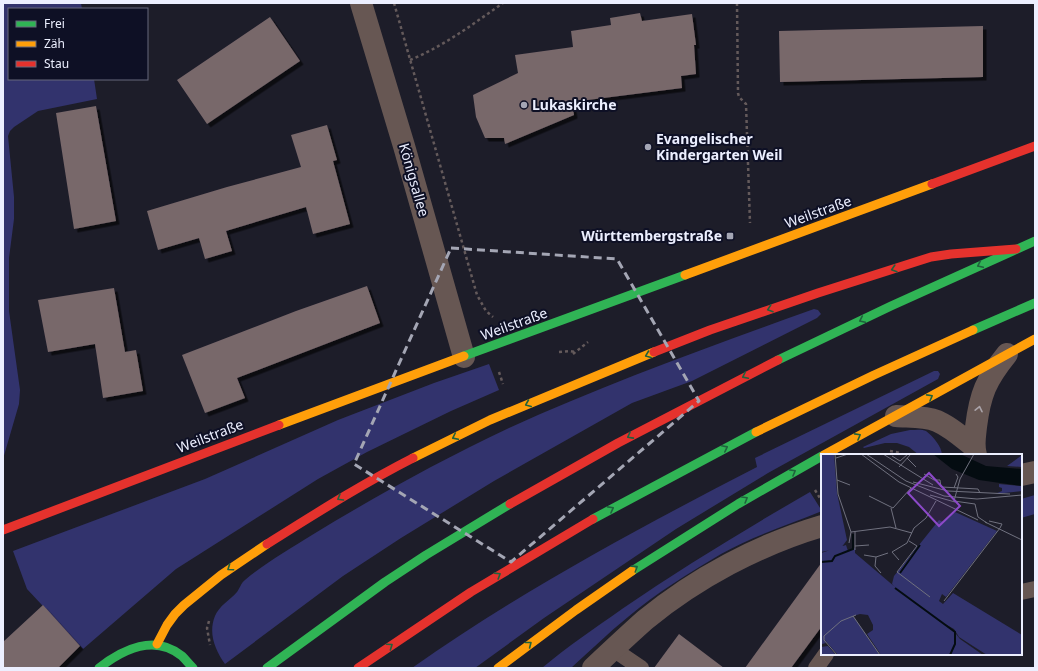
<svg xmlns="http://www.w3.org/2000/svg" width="1038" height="671" font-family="'Noto Sans',sans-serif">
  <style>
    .green { fill: #32336d }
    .building { fill: #78676b; filter: url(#shadow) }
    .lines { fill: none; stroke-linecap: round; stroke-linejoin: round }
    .path { stroke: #645a5b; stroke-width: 2.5; stroke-dasharray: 3 3; stroke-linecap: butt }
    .lane { stroke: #675753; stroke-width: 16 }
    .street { stroke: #675753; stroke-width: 22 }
    .fast { stroke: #30b455; stroke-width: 9 }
    .slow { stroke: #ff9f0a; stroke-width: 9 }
    .jam { stroke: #e5322d; stroke-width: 9 }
    .oneway { stroke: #1f623d }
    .oneway2 { stroke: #aaa3a9 }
    .marked { fill: none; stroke: #a4a6b4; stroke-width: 3; stroke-dasharray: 8 5; stroke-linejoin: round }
    .poi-dot { fill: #a4a6b4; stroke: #0e1025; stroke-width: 1.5 }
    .labels { text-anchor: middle; stroke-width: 4; stroke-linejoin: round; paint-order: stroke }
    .poi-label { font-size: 14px; font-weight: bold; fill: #ecefff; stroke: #0e1025; text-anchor: start }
    .street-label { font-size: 14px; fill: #ecefff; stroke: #0e1025 }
    .inset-river { fill: none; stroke: #040c11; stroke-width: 2 }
    .inset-road { fill: none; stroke: #70717f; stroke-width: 1 }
    .view { fill: #8c49c9; fill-opacity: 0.15; stroke: #8c49c9; stroke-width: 2 }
    .inset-edge { fill: none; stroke: #ecefff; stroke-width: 2 }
  </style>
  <defs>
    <filter id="shadow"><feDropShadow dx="3.5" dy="3.5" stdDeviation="0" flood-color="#0009"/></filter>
  </defs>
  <rect width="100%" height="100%" fill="#1d1d29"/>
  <!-- green -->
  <path class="green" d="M 3,3 L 81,3 L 82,9 L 9,9 L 9,79 L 94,79 L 97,99 L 38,111 L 14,127 L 10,131 L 8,136 L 14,197 L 14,219 L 9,258 L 9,311 L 20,390 L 19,404 L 3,459 Z
    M 814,309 L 818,310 L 821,314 L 817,318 L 692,381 L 632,403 L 494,481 L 401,538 L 343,576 L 225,664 C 215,650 208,633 215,616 C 219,606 230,600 237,592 C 240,588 241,583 245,580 C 264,564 291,548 312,535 C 376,496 441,460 509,428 C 608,383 711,346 814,309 Z
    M 489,364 L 499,390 L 451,411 L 367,452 L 318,479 L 176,569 L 83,649 L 27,589 L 13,551 L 205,479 L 338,420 L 434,383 Z
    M 934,371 L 938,371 L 940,374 L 938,379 L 768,473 L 676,529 L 544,618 L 475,668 L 412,668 C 521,591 639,528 757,467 L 755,458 Z
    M 910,430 C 915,430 922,429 926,431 C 933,436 942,447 942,455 L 919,455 L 909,447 L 897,443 L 885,443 L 864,448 L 863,447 L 891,434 Z
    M 810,492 L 822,511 C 788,525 753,536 721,554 C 689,573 656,593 628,617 C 608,633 590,651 571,668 L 542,668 C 567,647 595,628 622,609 C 683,567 746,529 810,492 Z
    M 1035,495 L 1035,514 L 1021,518 L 1021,499 Z"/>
  <!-- building -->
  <path class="building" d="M 640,13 L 642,21 L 692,14 L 696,45 L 694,45 L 696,74 L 681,76 L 682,88 L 572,102 L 574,115 L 505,144 L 504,138 L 485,138 L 476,117 L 473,95 L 518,73 L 515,55 L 573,47 L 571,31 L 611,25 L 610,18 Z
    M 270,17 L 300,61 L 207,124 L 177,80 Z
    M 983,26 L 983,77 L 780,82 L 779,31 Z
    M 96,106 L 116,221 L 74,229 L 56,113 Z
    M 327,125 L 337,160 L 333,161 L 350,224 L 313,234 L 306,207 L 226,231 L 232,251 L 205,259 L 199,238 L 158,250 L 147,211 L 227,187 L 301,167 L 291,135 Z
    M 367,286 L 380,323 L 237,378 L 245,398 L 205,413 L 182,355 L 296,311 Z
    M 114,288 L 125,352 L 136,350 L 143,391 L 103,398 L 95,344 L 48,352 L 38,300 Z
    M 822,562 L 822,626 L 791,668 L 745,668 Z
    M 43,605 L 80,646 L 58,668 L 3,668 L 3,642 Z
    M 679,634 L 724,668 L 654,668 Z"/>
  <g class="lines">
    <!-- path -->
    <path class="path" d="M 394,3 L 477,295 L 486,311 L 493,317
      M 737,3 L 738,93 L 739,97 L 746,104 L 750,223
      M 410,60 C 444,46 473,24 503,3
      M 559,352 L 570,351 L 575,352
      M 573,354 L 588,342
      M 499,372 L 503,384
      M 890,451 L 901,453 L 903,455
      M 815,490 L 821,500
      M 209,621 L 207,628 L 210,645"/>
    <!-- lane -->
    <path class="lane" d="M 1021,592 L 1035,589
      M 613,649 L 641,668
      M 816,668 L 826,654"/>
    <!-- street -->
    <path class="street" d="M 361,3 L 404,146 L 464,357
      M 896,416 C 909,417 925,416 937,421 C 951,427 963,438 974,447
      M 976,455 C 973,445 975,437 976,427 C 980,394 986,380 1007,354
      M 1021,475 L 1035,472
      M 593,668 C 610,652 627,636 645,620 C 696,578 758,545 822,526"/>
    <!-- fast -->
    <path class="fast" d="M 973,330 L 1035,303
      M 464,356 L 685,275
      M 778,360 L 891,306 L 1035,241
      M 593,519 L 756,432
      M 632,571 L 738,504 L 822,456
      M 99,668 C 123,649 155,634 182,656 C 186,660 189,664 193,668
      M 267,668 L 385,582 L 426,555 L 510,504"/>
    <!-- slow -->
    <path class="slow" d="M 685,275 L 932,184
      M 279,425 L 464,356
      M 756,432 L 874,375 L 973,330
      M 824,455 L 1035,339
      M 413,458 L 490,420 L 654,352
      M 157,644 L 167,625 L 175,614 L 184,605 L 221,575 L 267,544
      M 498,668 L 576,610 L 632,571"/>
    <!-- jam -->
    <path class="jam" d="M 932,184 L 1035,146
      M 654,352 L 710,330 L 818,293 L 931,257 L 951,254 L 1016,249
      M 510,504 L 618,443 L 778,360
      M 3,530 L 279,425
      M 267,544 C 315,514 362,484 413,458
      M 358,668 L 471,592 L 593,519"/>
  </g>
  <!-- one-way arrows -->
  <defs><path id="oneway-chevron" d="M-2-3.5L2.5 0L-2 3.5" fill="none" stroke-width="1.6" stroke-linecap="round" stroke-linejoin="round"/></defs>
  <g class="oneway">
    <use href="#oneway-chevron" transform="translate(980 265) rotate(155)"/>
    <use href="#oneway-chevron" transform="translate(894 269) rotate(163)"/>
    <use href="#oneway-chevron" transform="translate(770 309) rotate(161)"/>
    <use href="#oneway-chevron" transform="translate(862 320) rotate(155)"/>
    <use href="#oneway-chevron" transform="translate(648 355) rotate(159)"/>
    <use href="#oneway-chevron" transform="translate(745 376) rotate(154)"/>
    <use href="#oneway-chevron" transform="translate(930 397) rotate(-29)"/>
    <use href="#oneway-chevron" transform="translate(528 404) rotate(157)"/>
    <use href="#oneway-chevron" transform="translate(630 436) rotate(152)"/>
    <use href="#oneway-chevron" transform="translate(858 436) rotate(-29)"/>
    <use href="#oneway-chevron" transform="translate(455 437) rotate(154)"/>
    <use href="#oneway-chevron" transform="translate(725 448) rotate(-27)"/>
    <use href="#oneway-chevron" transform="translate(793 472) rotate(-29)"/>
    <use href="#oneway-chevron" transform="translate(340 498) rotate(150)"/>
    <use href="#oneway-chevron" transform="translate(745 499) rotate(-31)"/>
    <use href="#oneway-chevron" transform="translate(611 509) rotate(-28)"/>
    <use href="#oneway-chevron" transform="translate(230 568) rotate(145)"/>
    <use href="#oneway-chevron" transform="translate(635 568) rotate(-33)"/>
    <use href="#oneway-chevron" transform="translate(498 575) rotate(-32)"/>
    <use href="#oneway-chevron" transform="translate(529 644) rotate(-38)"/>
    <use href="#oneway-chevron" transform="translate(390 646) rotate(-35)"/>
  </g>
  <use class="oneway2" href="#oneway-chevron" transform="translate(979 409) rotate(-78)"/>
  <!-- marked area -->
  <path class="marked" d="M 451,248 L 617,259 L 699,401 L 511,562 L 354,464 Z"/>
  <!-- markers -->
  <g class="poi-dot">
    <circle cx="524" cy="105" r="4"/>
    <circle cx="648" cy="147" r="4"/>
    <rect x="726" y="232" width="8" height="8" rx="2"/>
  </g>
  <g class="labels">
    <!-- poi labels -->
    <g class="poi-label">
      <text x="532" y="110">Lukaskirche</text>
      <text x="656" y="144">Evangelischer<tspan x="656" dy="16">Kindergarten Weil</tspan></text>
      <text x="722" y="241" text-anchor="end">Württembergstraße</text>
    </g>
    <!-- street labels -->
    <g class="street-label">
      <text transform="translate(414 180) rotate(74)" y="5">Königsallee</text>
      <text transform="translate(818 212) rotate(-20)" y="5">Weilstraße</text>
      <text transform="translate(514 324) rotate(-20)" y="5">Weilstraße</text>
      <text transform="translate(210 436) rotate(-21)" y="5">Weilstraße</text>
    </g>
  </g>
  <!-- overview -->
  <g transform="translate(821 454)">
    <rect width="201" height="201" fill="#1d1d29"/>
    <path d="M 0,0 L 13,0 L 16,39 L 26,86 L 20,94 L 0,98 ZM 201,1 L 201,13 L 186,12 L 193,7 ZM 178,30 L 201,32 L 201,37 L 174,40 L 181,37 L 181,34 L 178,33 ZM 134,58 L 176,77 L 125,143 L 121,140 L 118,147 L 122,150 L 132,139 L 201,181 L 201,201 L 166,201 L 138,183 L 133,175 L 115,165 L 131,175 L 139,185 L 162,201 L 60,201 L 46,180 L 52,176 L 52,171 L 47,161 L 39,160 L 32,162 L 59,201 L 17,201 L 2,184 L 5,189 L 1,190 L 0,193 L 7,192 L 15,201 L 0,201 L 0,99 L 25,91 L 27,97 L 34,94 L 34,99 L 74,133 L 71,130 L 73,122 L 98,91 L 118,66 L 122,68 Z" fill="#32336d"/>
    <path d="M 112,0 L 139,0 L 165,12 L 201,15 L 201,32 L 158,26 L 131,15 Z" fill="#040c11"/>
    <path class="inset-river" d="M 0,108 L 11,107 L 14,102 L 32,95 L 32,80M 79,119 L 99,91M 74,134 L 134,178 L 134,190 L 129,201"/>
    <path class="inset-road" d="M 14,0 L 17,40 L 30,78 L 28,89M 40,0 L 78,28 L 157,66M 45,0 L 85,27 L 123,42 L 156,45 L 201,41M 62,0 L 112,31M 153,0 L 139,25 L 133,47 L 154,50 L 157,63 L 166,69M 71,2 L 79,7 L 87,0M 15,4 L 27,0M 86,4 L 95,13M 78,13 L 90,0M 103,20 L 113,26 L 119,26 L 120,33M 16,26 L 29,31M 92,28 L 127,37 L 189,40M 121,33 L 157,35 L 159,39M 133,34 L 137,23 L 135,20M 109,41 L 134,48M 48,42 L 72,54 L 90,34M 70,54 L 75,74M 164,68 L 201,86M 30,78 L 69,73 L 91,79M 34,78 L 34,96M 88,87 L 96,92 L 76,118 L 109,143M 34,92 L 48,91M 43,101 L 55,103M 78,106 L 71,98 L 86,89 L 93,74 L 105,64 L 115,47M 60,119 L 54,112 L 55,103 L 67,99M 123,147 L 179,74 L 181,70 L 168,67M 32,162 L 59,201M 16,201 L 3,186 L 3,182 L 20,167 L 35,161"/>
    <path class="view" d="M 108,19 L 139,52 L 118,72 L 87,39 Z"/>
    <rect width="201" height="201" class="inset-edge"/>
  </g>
  <!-- border -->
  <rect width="1038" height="671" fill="none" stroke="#ecefff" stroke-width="8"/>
  <!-- legend -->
  <rect x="8" y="8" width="140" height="72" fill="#0e1025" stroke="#67697c"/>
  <rect x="16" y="21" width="20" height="6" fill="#30b455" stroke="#67697c"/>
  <text x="44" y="28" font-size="12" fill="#ecefff">Frei</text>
  <rect x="16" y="41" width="20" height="6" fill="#ff9f0a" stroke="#67697c"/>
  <text x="44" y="48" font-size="12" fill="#ecefff">Zäh</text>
  <rect x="16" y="61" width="20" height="6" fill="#e5322d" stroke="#67697c"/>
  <text x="44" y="68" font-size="12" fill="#ecefff">Stau</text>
</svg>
